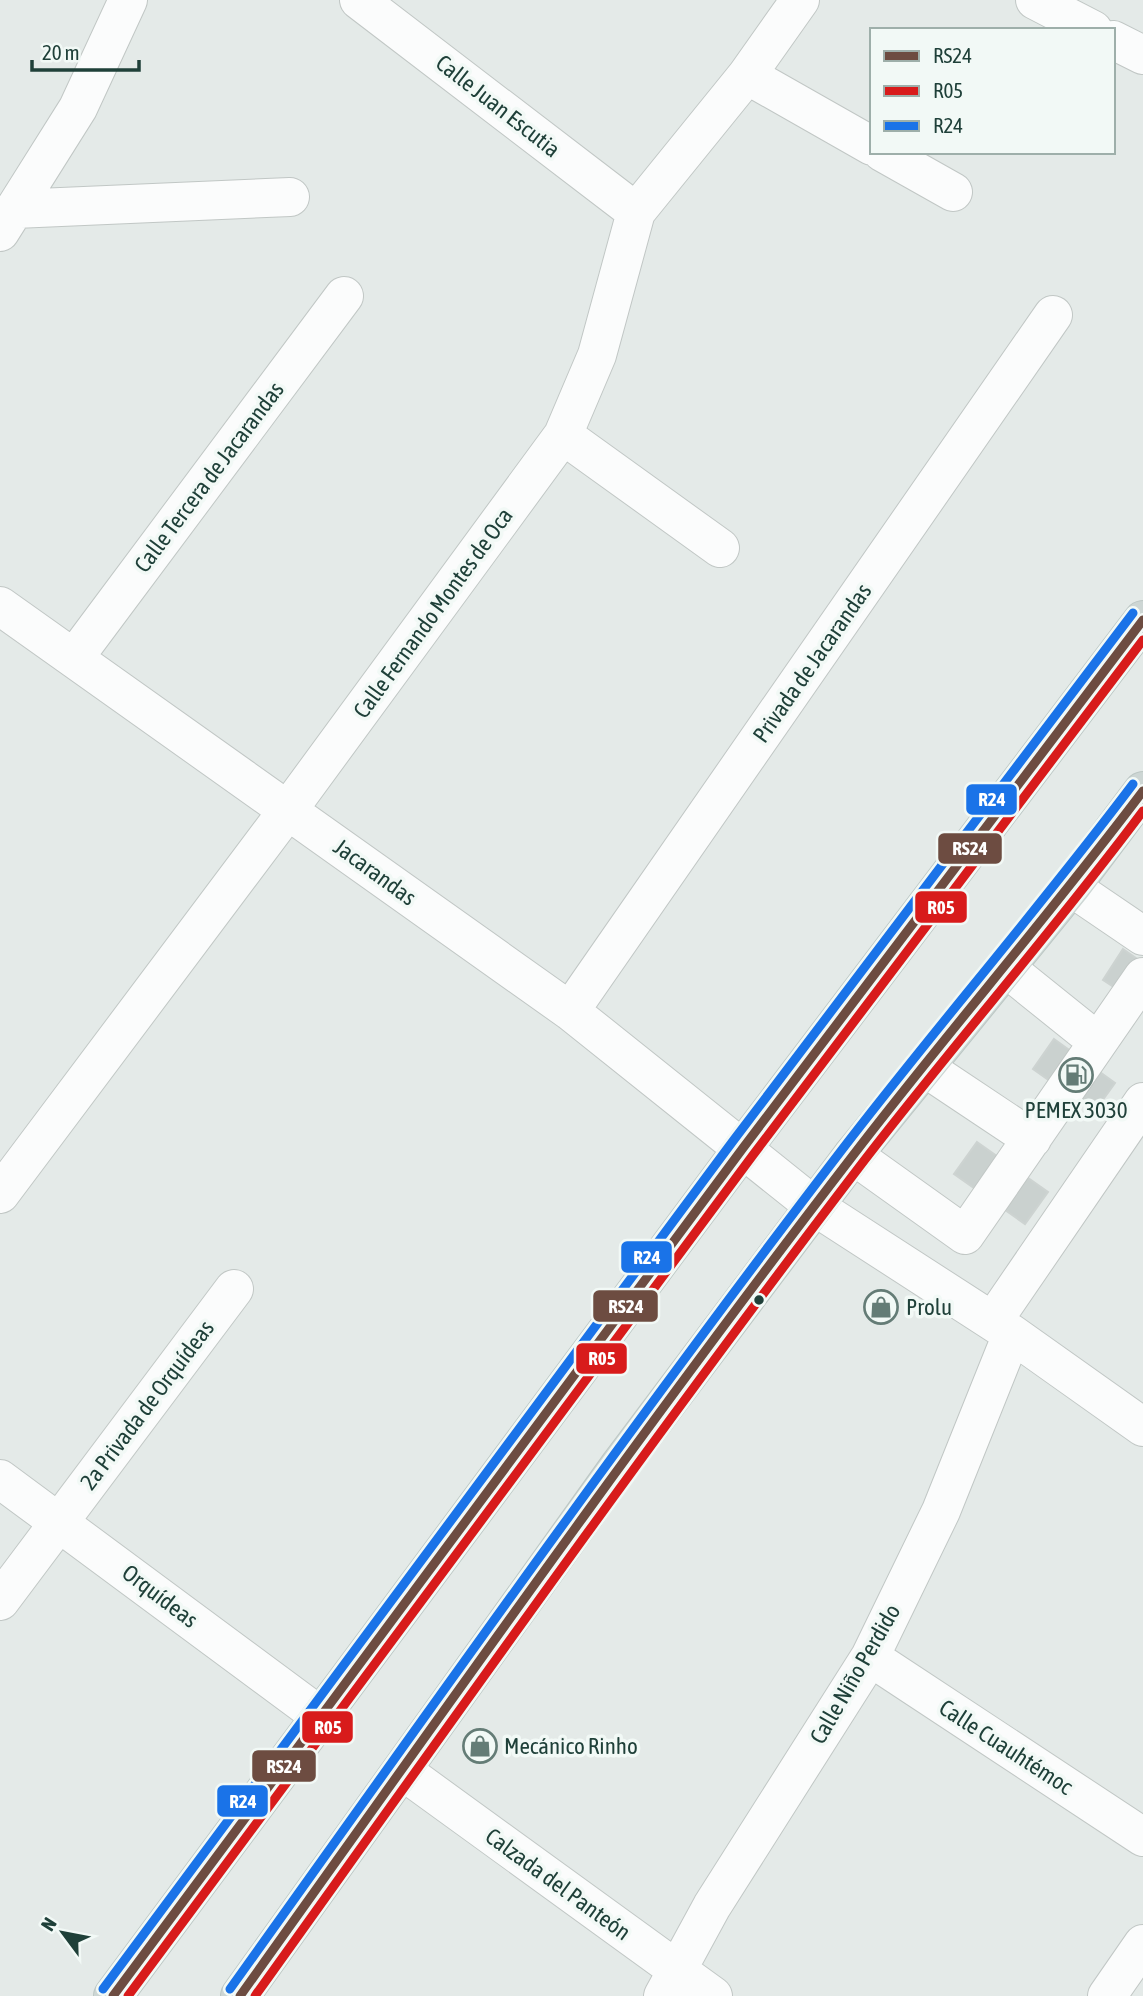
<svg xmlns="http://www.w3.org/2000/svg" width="1143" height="1996" font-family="'Asap Condensed',sans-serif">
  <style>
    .building { fill: #cad1cf; stroke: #cdd3d1; stroke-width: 2 }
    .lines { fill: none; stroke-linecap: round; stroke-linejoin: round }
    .minor-casing { stroke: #c1c7c5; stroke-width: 40 }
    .major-casing { stroke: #bcc7c4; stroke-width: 40 }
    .minor { stroke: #fbfcfc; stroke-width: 38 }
    .major { stroke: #cdd6d4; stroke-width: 38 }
    .bus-1-casing { stroke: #f2f9f6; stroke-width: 14 }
    .bus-2-casing { stroke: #f2f9f6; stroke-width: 14 }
    .bus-3-casing { stroke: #f2f9f6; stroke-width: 14 }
    .bus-1 { stroke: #6d4c41; stroke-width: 9 }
    .bus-2 { stroke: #d81b1b; stroke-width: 9 }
    .bus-3 { stroke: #1a73e8; stroke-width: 9 }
    .bus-dot { fill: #1f4039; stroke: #f2f9f6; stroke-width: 2.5 }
    .labels { text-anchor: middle; stroke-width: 7; stroke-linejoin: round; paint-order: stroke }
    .street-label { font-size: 23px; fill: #1f4039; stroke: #f2f9f6 }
    .poi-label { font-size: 23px; fill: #1f4039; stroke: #f2f9f6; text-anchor: start }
    .line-badge { stroke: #f2f9f6; stroke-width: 2.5 }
    .badge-label { font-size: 19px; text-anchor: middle; font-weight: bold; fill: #fff }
  </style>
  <rect width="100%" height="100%" fill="#e4eae8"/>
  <!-- building -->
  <path class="building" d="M 1123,949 L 1143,963 L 1143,1006 L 1103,980 Z
    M 1054,1039 L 1115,1083 L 1094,1112 L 1033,1069 Z
    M 977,1142 L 1048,1192 L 1025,1224 L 954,1174 Z"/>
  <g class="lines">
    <!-- minor casing -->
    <g class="minor-casing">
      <path id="minor" d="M 359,0 L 636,212
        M 1035,0 L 1093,30
        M 1113,40 L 1143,55
        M 747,75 L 872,146
        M 882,152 L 953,192
        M 15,209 L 290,197
        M 0,232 L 78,108 L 128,0
        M 563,435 L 720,548
        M 0,606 L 570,1011 L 814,1206 L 1012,1334 L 1143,1427
        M 74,658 L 344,296
        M 1071,887 L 1143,936
        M 1006,968 L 1098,1042
        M 570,1011 L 1053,315
        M 924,1067 L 1032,1139
        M 853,1155 L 965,1235 L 1143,977
        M 0,1194 L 288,810 L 563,435 L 597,355 L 636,212 L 747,75 L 800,0
        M 993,1321 L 1143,1102
        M 0,1479 L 320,1716
        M 0,1601 L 234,1289
        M 870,1657 L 1143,1837
        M 403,1771 L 713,1996
        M 663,1996 L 712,1906 L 870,1657 L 941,1511 L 1012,1334
        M 1107,1996 L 1143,1944"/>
    </g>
    <!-- major casing -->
    <g class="major-casing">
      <path id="major" d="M 113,1996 L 743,1148 L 1143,620
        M 240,1996 L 620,1465 L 853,1155 L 1071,887 L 1143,791"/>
    </g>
    <!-- minor -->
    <use href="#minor" class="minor"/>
    <!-- major -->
    <use href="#major" class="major"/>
    <!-- bus-1 casing -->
    <g class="bus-1-casing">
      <path id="bus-1" d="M 113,1996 L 743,1148 L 1143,620
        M 240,1996 C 441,1715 640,1432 851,1158 C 946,1034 1049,916 1143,791"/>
    </g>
    <!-- bus-2 casing -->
    <g class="bus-2-casing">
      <path id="bus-2" d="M 128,1996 L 753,1155 L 1143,640
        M 255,1996 C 454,1718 652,1438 860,1166 C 952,1046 1052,933 1143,811"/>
    </g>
    <!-- bus-3 casing -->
    <g class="bus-3-casing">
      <path id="bus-3" d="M 103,1989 L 733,1141 L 1133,613
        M 230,1989 C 431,1708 631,1425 841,1151 C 936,1027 1039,909 1133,784"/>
    </g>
    <!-- bus-1 -->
    <use href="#bus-1" class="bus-1"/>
    <!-- bus-2 -->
    <use href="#bus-2" class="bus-2"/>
    <!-- bus-3 -->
    <use href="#bus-3" class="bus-3"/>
  </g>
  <!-- icons -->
  <defs>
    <g id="fuel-ring" transform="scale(1.75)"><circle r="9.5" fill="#f2f9f6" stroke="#647c76" stroke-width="1.5"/><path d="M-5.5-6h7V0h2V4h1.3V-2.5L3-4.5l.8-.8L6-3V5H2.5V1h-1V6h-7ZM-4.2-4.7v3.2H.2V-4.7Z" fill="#647c76"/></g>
    <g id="shop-ring" transform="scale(1.75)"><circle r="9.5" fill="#f2f9f6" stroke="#647c76" stroke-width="1.5"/><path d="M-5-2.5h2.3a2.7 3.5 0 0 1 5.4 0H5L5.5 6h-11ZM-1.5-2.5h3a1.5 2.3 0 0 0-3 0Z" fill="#647c76"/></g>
  </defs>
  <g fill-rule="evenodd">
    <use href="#fuel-ring" x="1076" y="1075"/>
    <use href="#shop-ring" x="881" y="1307"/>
    <use href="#shop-ring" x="480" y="1746"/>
  </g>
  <!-- markers -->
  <circle class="bus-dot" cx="759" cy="1300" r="6"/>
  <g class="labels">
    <!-- street labels -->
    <g class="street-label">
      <text transform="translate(498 106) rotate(38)" y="8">Calle Juan Escutia</text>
      <text transform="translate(209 477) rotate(-53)" y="8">Calle Tercera de Jacarandas</text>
      <text transform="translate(433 613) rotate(-54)" y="8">Calle Fernando Montes de Oca</text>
      <text transform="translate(812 663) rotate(-55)" y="8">Privada de Jacarandas</text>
      <text transform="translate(375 872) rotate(36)" y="8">Jacarandas</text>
      <text transform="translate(147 1405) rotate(-53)" y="8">2a Privada de Orquídeas</text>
      <text transform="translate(160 1596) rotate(37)" y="8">Orquídeas</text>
      <text transform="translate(855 1674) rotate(-60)" y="8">Calle Niño Perdido</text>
      <text transform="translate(1006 1747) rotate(33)" y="8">Calle Cuauhtémoc</text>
      <text transform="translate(558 1884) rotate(36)" y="8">Calzada del Panteón</text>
    </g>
    <!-- poi labels -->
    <g class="poi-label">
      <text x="1076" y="1118" text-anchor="middle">PEMEX 3030</text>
      <text x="906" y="1315">Prolu</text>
      <text x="504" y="1754">Mecánico Rinho</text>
    </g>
  </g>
  <g class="line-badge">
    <rect x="965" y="783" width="53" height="33" rx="7" fill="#1a73e8"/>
    <rect x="937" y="832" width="66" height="33" rx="7" fill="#6d4c41"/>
    <rect x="914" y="890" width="54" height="34" rx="7" fill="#d81b1b"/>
    <rect x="620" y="1240" width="53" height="34" rx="7" fill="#1a73e8"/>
    <rect x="592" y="1289" width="67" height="34" rx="7" fill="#6d4c41"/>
    <rect x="575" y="1342" width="53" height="33" rx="7" fill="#d81b1b"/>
    <rect x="301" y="1710" width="53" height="34" rx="7" fill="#d81b1b"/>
    <rect x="251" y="1749" width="66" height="34" rx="7" fill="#6d4c41"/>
    <rect x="216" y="1784" width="53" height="34" rx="7" fill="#1a73e8"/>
  </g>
  <g class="badge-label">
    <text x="992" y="806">R24</text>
    <text x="970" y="855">RS24</text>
    <text x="941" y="914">R05</text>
    <text x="647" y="1264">R24</text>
    <text x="626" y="1313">RS24</text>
    <text x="602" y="1365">R05</text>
    <text x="328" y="1734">R05</text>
    <text x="284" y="1773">RS24</text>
    <text x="243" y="1808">R24</text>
  </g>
  <!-- legend -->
  <rect x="870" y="28" width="245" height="126" fill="#f2f9f6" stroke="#9eafaa" stroke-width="2"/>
  <rect x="884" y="51" width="35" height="10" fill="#6d4c41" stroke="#9eafaa" stroke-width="2"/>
  <text x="933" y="63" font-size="21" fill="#1f4039">RS24</text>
  <rect x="884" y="86" width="35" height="10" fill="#d81b1b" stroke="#9eafaa" stroke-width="2"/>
  <text x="933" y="98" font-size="21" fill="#1f4039">R05</text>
  <rect x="884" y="121" width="35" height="10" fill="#1a73e8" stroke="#9eafaa" stroke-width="2"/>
  <text x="933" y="133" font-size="21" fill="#1f4039">R24</text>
  <!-- north arrow -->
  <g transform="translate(63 1933) rotate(302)" stroke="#f2f9f6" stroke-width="5" paint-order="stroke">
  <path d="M0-5L12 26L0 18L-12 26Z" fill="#1f4039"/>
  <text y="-10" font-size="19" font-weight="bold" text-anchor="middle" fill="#1f4039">N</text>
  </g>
  <!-- scale -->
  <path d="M32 60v10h107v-10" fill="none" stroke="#1f4039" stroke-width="3.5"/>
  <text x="42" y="60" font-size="21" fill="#1f4039" stroke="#f2f9f6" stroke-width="5" paint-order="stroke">20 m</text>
</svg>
